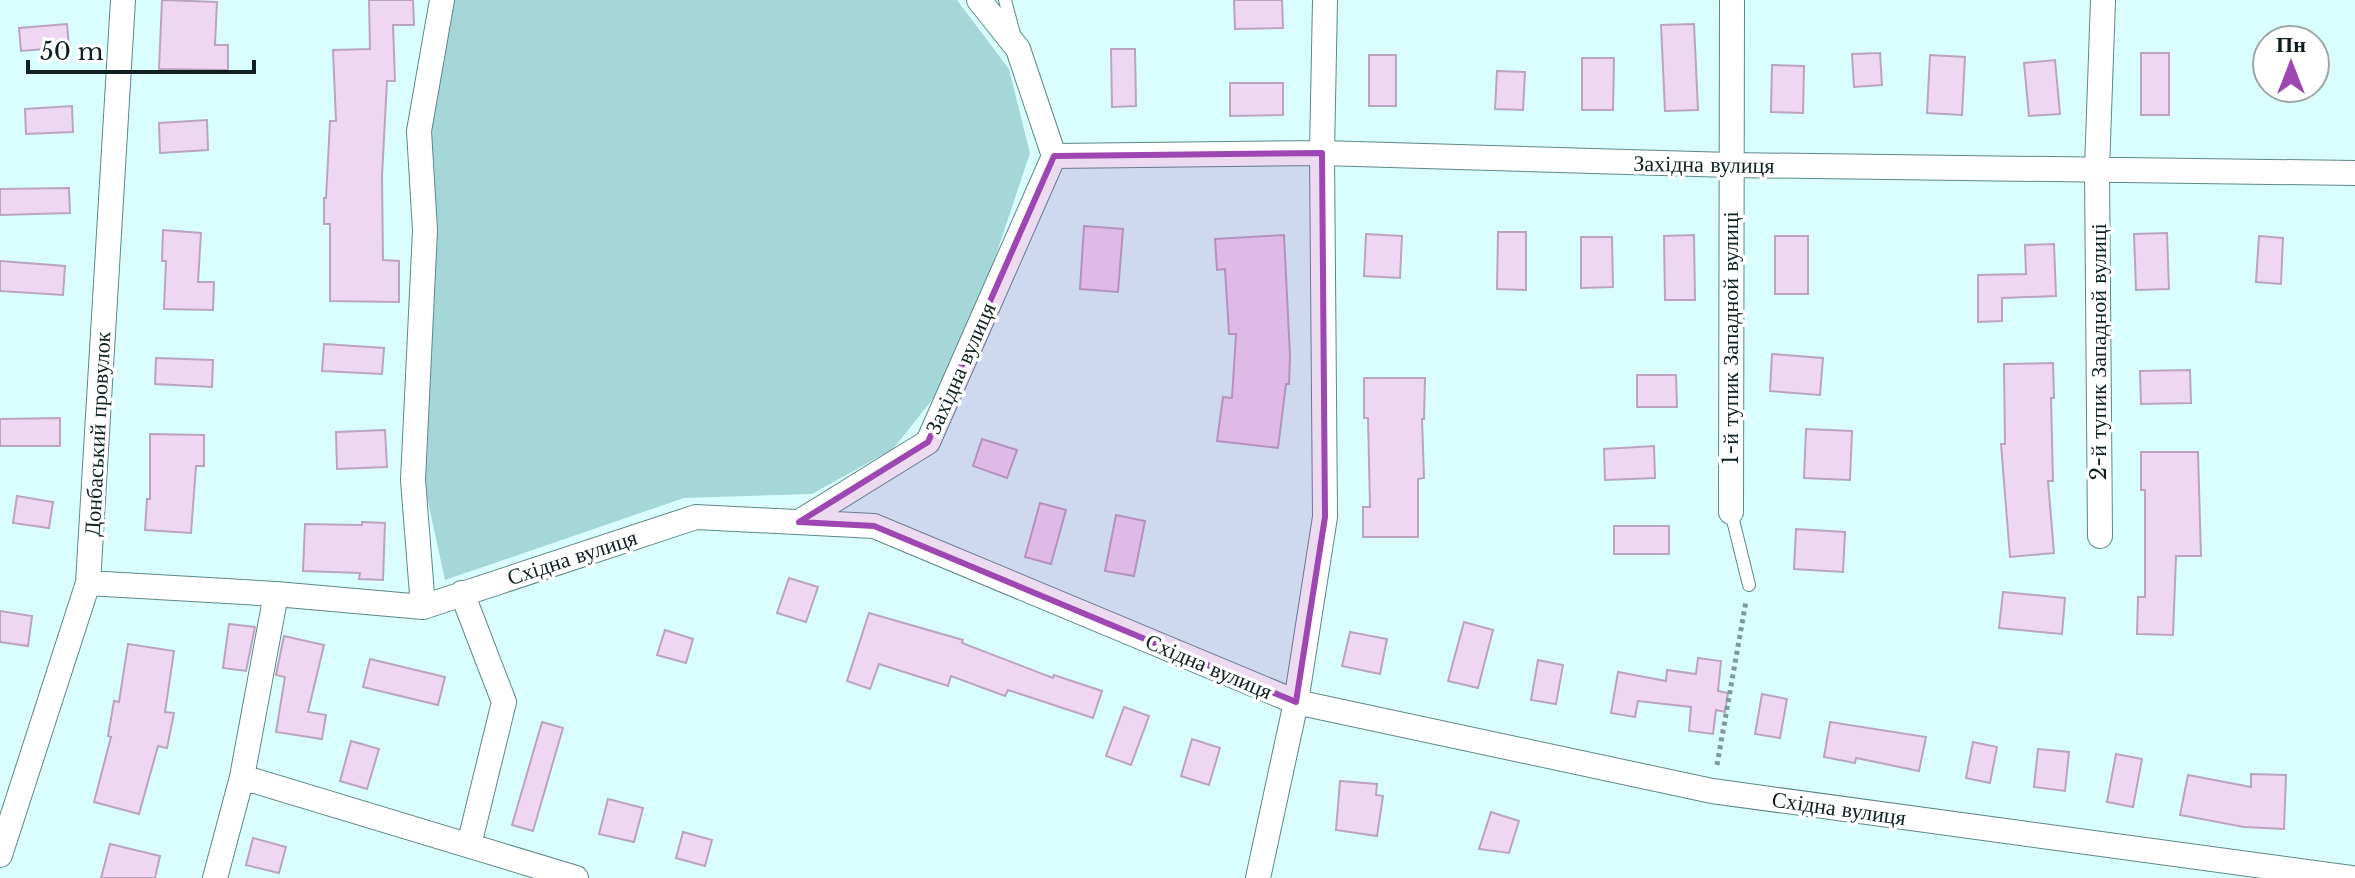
<svg xmlns="http://www.w3.org/2000/svg" width="2355" height="878" font-family="'Libre Baskerville',serif">
  <style>
    .green { fill: #a6d7d8 }
    .building { fill: #efd7f4; stroke: #bba4c0; stroke-width: 2 }
    .lines { fill: none; stroke-linecap: round; stroke-linejoin: round }
    .service-casing { stroke: #5d8788; stroke-width: 14 }
    .minor-casing { stroke: #5d8788; stroke-width: 26 }
    .path { stroke: #7e9a9a; stroke-width: 5; stroke-dasharray: 4 4; stroke-linecap: butt }
    .service { stroke: #fff; stroke-width: 12 }
    .minor { stroke: #fff; stroke-width: 24 }
    .marked { fill: #9e46b2; fill-opacity: 0.2; stroke: #9e46b2; stroke-width: 6; stroke-linejoin: round }
    .labels { text-anchor: middle; stroke-width: 7; stroke-linejoin: round; paint-order: stroke }
    .street-label { font-size: 22px; fill: #0e2020; stroke: #fff }
  </style>
  <rect width="100%" height="100%" fill="#dafefe"/>
  <!-- green -->
  <path class="green" d="M 455,0 L 957,0 L 1009,69 L 1030,153 L 959,366 L 893,449 L 812,494 L 684,498 L 445,580 L 425,488 L 435,233 L 428,129 Z"/>
  <!-- building -->
  <path class="building" d="M 162,0 L 217,2 L 215,45 L 228,45 L 228,70 L 159,69 Z
    M 369,0 L 413,0 L 414,25 L 393,25 L 395,81 L 387,81 L 382,176 L 383,260 L 399,261 L 399,302 L 330,301 L 330,224 L 324,224 L 324,198 L 326,198 L 330,121 L 336,121 L 333,50 L 370,49 Z
    M 1234,0 L 1282,0 L 1283,28 L 1235,29 Z
    M 67,24 L 69,47 L 21,51 L 19,28 Z
    M 1694,24 L 1698,110 L 1665,111 L 1661,25 Z
    M 1111,49 L 1135,49 L 1136,106 L 1112,107 Z
    M 1880,53 L 1882,85 L 1854,87 L 1852,54 Z
    M 2141,53 L 2169,53 L 2169,115 L 2141,115 Z
    M 1369,55 L 1396,55 L 1396,106 L 1369,106 Z
    M 1930,55 L 1965,57 L 1962,115 L 1927,113 Z
    M 1582,58 L 1614,58 L 1613,110 L 1582,110 Z
    M 2055,60 L 2060,114 L 2029,116 L 2024,63 Z
    M 1772,65 L 1804,66 L 1803,113 L 1771,112 Z
    M 1497,71 L 1525,72 L 1523,110 L 1495,109 Z
    M 1230,83 L 1283,83 L 1283,115 L 1230,116 Z
    M 72,106 L 73,132 L 26,134 L 25,109 Z
    M 207,120 L 208,150 L 160,153 L 159,123 Z
    M 69,188 L 70,213 L 0,215 L 0,189 Z
    M 1084,226 L 1123,229 L 1118,292 L 1080,289 Z
    M 163,230 L 201,233 L 198,282 L 214,282 L 213,310 L 164,309 L 166,261 L 162,261 Z
    M 1498,232 L 1526,232 L 1526,290 L 1497,289 Z
    M 2167,233 L 2169,289 L 2136,290 L 2134,234 Z
    M 1366,234 L 1402,236 L 1400,278 L 1364,276 Z
    M 1284,235 L 1290,356 L 1289,384 L 1286,384 L 1278,448 L 1217,441 L 1223,397 L 1232,398 L 1236,334 L 1229,334 L 1225,269 L 1217,270 L 1215,239 Z
    M 1694,235 L 1695,300 L 1665,300 L 1664,236 Z
    M 1775,236 L 1808,236 L 1808,294 L 1775,294 Z
    M 2259,236 L 2283,238 L 2281,284 L 2256,282 Z
    M 1581,237 L 1612,237 L 1613,287 L 1581,288 Z
    M 2054,244 L 2056,296 L 2002,298 L 2002,321 L 1978,322 L 1978,275 L 2026,274 L 2025,245 Z
    M 0,261 L 65,266 L 63,295 L 0,291 Z
    M 324,344 L 384,348 L 382,374 L 322,371 Z
    M 1772,354 L 1823,358 L 1820,395 L 1770,391 Z
    M 156,358 L 213,360 L 212,387 L 155,384 Z
    M 2053,363 L 2054,398 L 2051,398 L 2053,481 L 2048,481 L 2054,553 L 2010,557 L 2001,444 L 2005,444 L 2004,364 Z
    M 2190,370 L 2191,403 L 2141,404 L 2140,371 Z
    M 1637,375 L 1676,375 L 1677,407 L 1637,407 Z
    M 1364,378 L 1425,378 L 1424,419 L 1422,419 L 1424,478 L 1418,479 L 1418,537 L 1363,537 L 1363,507 L 1370,507 L 1368,418 L 1364,418 Z
    M 60,418 L 60,446 L 0,446 L 0,419 Z
    M 1806,429 L 1852,431 L 1850,480 L 1804,478 Z
    M 385,430 L 387,467 L 337,469 L 336,432 Z
    M 150,434 L 204,435 L 204,466 L 196,466 L 191,533 L 145,530 L 147,499 L 150,499 Z
    M 982,439 L 1017,450 L 1007,478 L 973,466 Z
    M 1654,446 L 1655,478 L 1605,480 L 1604,449 Z
    M 2141,452 L 2198,452 L 2201,556 L 2176,556 L 2173,635 L 2137,634 L 2138,597 L 2145,597 L 2145,490 L 2141,490 Z
    M 17,496 L 53,502 L 49,528 L 13,523 Z
    M 1040,503 L 1066,510 L 1051,564 L 1025,557 Z
    M 1116,515 L 1145,521 L 1134,576 L 1105,571 Z
    M 362,522 L 385,523 L 383,580 L 359,579 L 360,573 L 303,571 L 305,524 L 362,525 Z
    M 1614,526 L 1669,526 L 1669,554 L 1614,554 Z
    M 1796,529 L 1845,532 L 1843,572 L 1794,569 Z
    M 789,578 L 818,587 L 806,622 L 777,613 Z
    M 2003,592 L 2065,598 L 2062,634 L 1999,628 Z
    M 0,611 L 32,616 L 28,646 L 0,642 Z
    M 869,613 L 963,640 L 962,643 L 1053,678 L 1054,675 L 1102,691 L 1093,718 L 1008,690 L 1005,696 L 951,676 L 948,686 L 879,664 L 870,689 L 847,681 Z
    M 1464,622 L 1493,630 L 1478,688 L 1448,681 Z
    M 229,624 L 255,627 L 246,671 L 223,668 Z
    M 665,630 L 693,639 L 686,663 L 657,655 Z
    M 1350,632 L 1387,639 L 1380,674 L 1342,666 Z
    M 284,636 L 324,645 L 308,712 L 326,715 L 322,739 L 276,732 L 285,677 L 276,675 Z
    M 128,644 L 174,651 L 165,712 L 174,713 L 167,748 L 158,746 L 139,814 L 94,802 L 111,737 L 108,736 L 114,701 L 119,702 Z
    M 1698,658 L 1721,661 L 1718,691 L 1728,693 L 1725,712 L 1716,710 L 1713,734 L 1689,731 L 1691,707 L 1638,701 L 1635,717 L 1611,713 L 1618,672 L 1666,681 L 1667,670 L 1696,674 Z
    M 370,659 L 445,677 L 438,705 L 363,687 Z
    M 1538,660 L 1563,665 L 1556,704 L 1531,700 Z
    M 1762,694 L 1787,699 L 1780,738 L 1755,734 Z
    M 1124,707 L 1149,716 L 1131,765 L 1106,756 Z
    M 542,722 L 563,728 L 533,831 L 512,825 Z
    M 1830,722 L 1926,737 L 1919,771 L 1856,758 L 1855,763 L 1824,757 Z
    M 1192,739 L 1220,748 L 1209,785 L 1181,776 Z
    M 351,741 L 379,749 L 367,789 L 340,781 Z
    M 1973,742 L 1997,747 L 1990,783 L 1966,778 Z
    M 2038,749 L 2069,752 L 2065,791 L 2034,787 Z
    M 2116,754 L 2142,759 L 2133,807 L 2107,802 Z
    M 2251,774 L 2286,775 L 2284,829 L 2244,827 L 2180,815 L 2188,775 L 2251,787 Z
    M 1340,781 L 1377,784 L 1376,795 L 1383,796 L 1377,836 L 1336,830 Z
    M 608,799 L 643,808 L 634,842 L 599,834 Z
    M 1491,812 L 1519,821 L 1509,853 L 1479,849 Z
    M 683,832 L 712,840 L 705,866 L 676,858 Z
    M 253,838 L 286,847 L 279,873 L 246,865 Z
    M 110,844 L 160,856 L 155,878 L 101,878 Z"/>
  <g class="lines">
    <!-- service casing -->
    <g class="service-casing">
      <path id="service" d="M 1005,0 L 1014,34
        M 1731,512 L 1749,585"/>
    </g>
    <!-- minor casing -->
    <g class="minor-casing">
      <path id="minor" d="M 1054,156 L 1322,153 L 1730,165 L 2355,173
        M 1731,512 L 1732,0
        M 799,522 L 928,442 L 1054,156 L 1018,49 L 979,0
        M 2100,536 L 2097,169 L 2103,0
        M 88,583 L 276,594 L 423,607 L 696,517 L 874,526 L 1296,702 L 1712,791 L 2351,878
        M 462,593 L 504,702 L 469,845
        M 423,607 L 413,480 L 425,230 L 419,131 L 442,0
        M 242,777 L 576,878
        M 0,855 L 88,583 L 123,0
        M 215,878 L 242,777 L 276,594
        M 1258,878 L 1296,702 L 1325,517 L 1322,153 L 1325,0"/>
    </g>
    <!-- path -->
    <path class="path" d="M 1717,765 L 1746,601"/>
    <!-- service -->
    <use href="#service" class="service"/>
    <!-- minor -->
    <use href="#minor" class="minor"/>
  </g>
  <!-- marked area -->
  <path class="marked" d="M 1322,153 L 1325,517 L 1296,702 L 874,526 L 799,522 L 928,442 L 1054,156 Z"/>
  <g class="labels">
    <!-- street labels -->
    <g class="street-label">
      <text transform="translate(1704 164) rotate(1)" y="8">Західна вулиця</text>
      <text transform="translate(1730 338) rotate(-90)" y="8">1-й тупик Западной вулиці</text>
      <text transform="translate(2098 352) rotate(-90)" y="8">2-й тупик Западной вулиці</text>
      <text transform="translate(960 368) rotate(-66)" y="8">Західна вулиця</text>
      <text transform="translate(97 434) rotate(-87)" y="8">Донбаський провулок</text>
      <text transform="translate(572 557) rotate(-18)" y="8">Східна вулиця</text>
      <text transform="translate(1209 666) rotate(23)" y="8">Східна вулиця</text>
      <text transform="translate(1839 808) rotate(8)" y="8">Східна вулиця</text>
    </g>
  </g>
  <!-- north arrow -->
  <g transform="translate(2291 64)"><circle r="38" fill="#ffffff" stroke="#9fa6a6" stroke-width="2"/>
  <path d="M0-6L14 30L0 20L-14 30Z" fill="#9e46b2"/>
  <text y="-12" font-size="22" font-weight="bold" text-anchor="middle" fill="#0e2020">Пн</text>
  </g>
  <!-- scale -->
  <path d="M28 60v12h226v-12" fill="none" stroke="#0e2020" stroke-width="4"/>
  <text x="40" y="60" font-size="24" fill="#0e2020" stroke="#ffffff" stroke-width="6" paint-order="stroke">50 m</text>
</svg>
